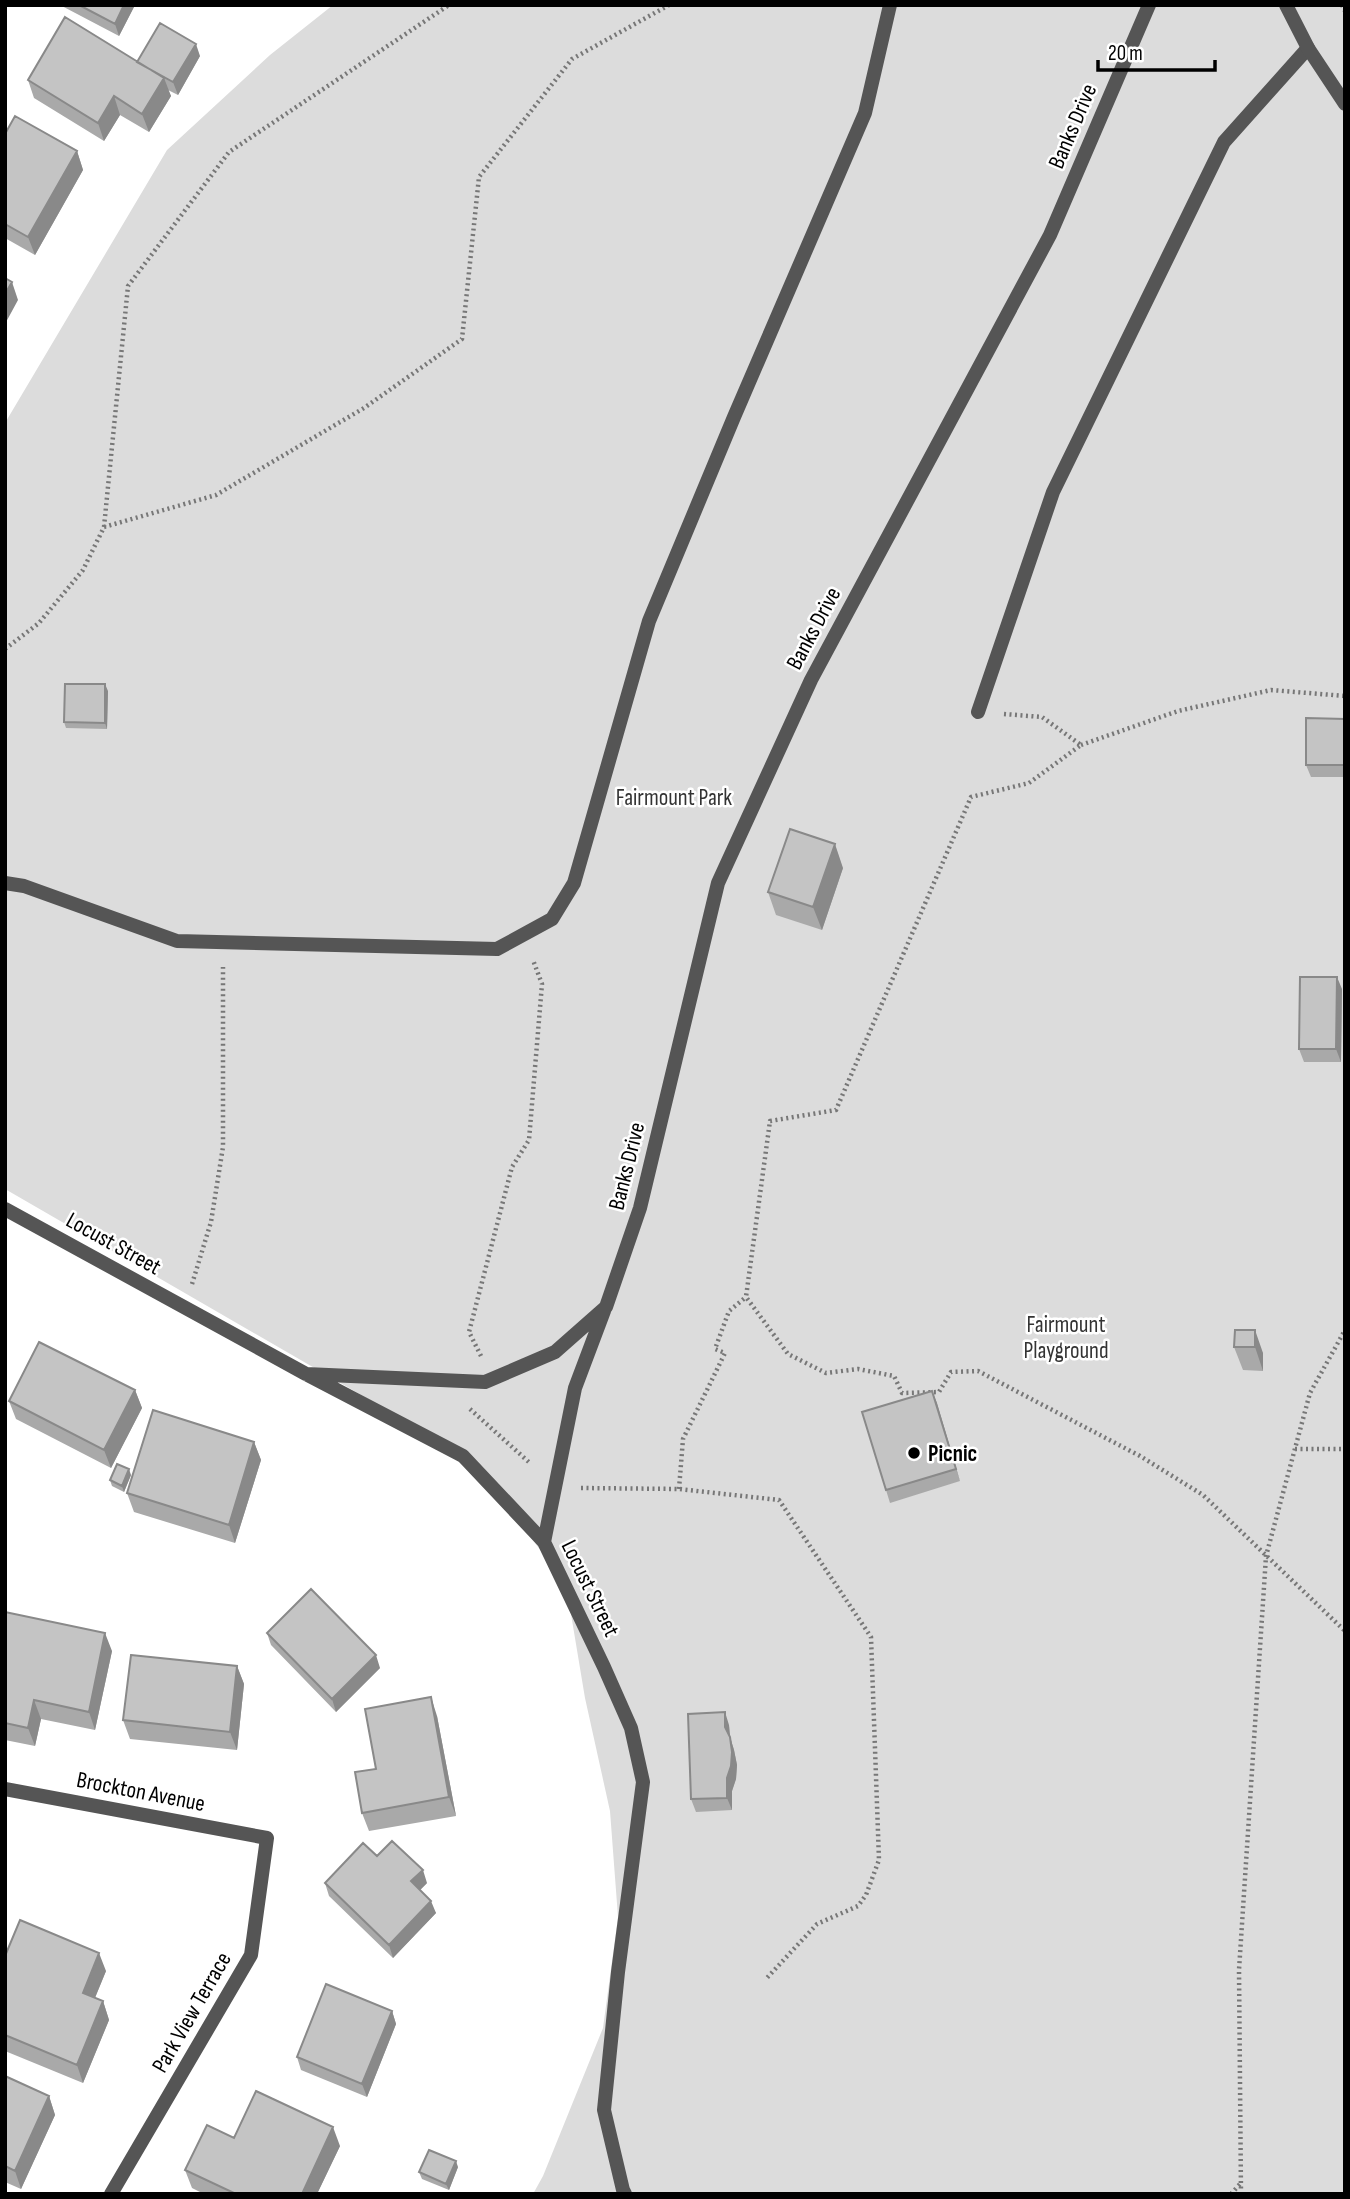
<svg xmlns="http://www.w3.org/2000/svg" width="1350" height="2199" font-family="'Sofia Sans Condensed',sans-serif">
  <style>
    .green { fill: #dcdcdc }
    .lines { fill: none; stroke-linecap: round; stroke-linejoin: round }
    .path { stroke: #777; stroke-width: 4.5; stroke-dasharray: 2 3.5; stroke-linecap: butt }
    .lane { stroke: #555; stroke-width: 14 }
    .street { stroke: #555; stroke-width: 14 }
    .wall { fill: #a9a9a9 }
    .shaded-wall { fill: #898989 }
    .building { fill: #c4c4c4; stroke: #898989; stroke-width: 2 }
    .poi-dot { fill: #000; stroke: #fff; stroke-width: 2.5 }
    .labels { text-anchor: middle; stroke-width: 5; stroke-linejoin: round; paint-order: stroke }
    .street-label { font-size: 23px; fill: #000; stroke: #fff }
    .park-label { font-size: 23px; fill: #333; stroke: #fff }
    .poi-label { font-size: 23px; font-weight: bold; fill: #000; stroke: #fff; text-anchor: start }
  </style>
  <rect width="100%" height="100%" fill="#fff"/>
  <!-- green -->
  <path class="green" d="M 333,5 L 1345,5 L 1345,2194 L 533,2194 L 543,2176 L 603,2028 L 618,1917 L 610,1811 L 585,1698 L 566,1584 L 501,1498 L 420,1429 L 5,1189 L 5,423 L 167,150 L 270,55 Z"/>
  <g class="lines">
    <!-- path -->
    <path class="path" d="M 1342,5 L 1345,11
      M 104,527 L 216,495 L 364,408 L 462,339 L 479,177 L 572,59 L 669,5
      M 5,649 L 39,623 L 83,570 L 104,527 L 128,286 L 229,152 L 449,5
      M 1004,714 L 1042,717 L 1081,745 L 1029,783 L 971,797 L 836,1110 L 770,1121 L 746,1297 L 788,1354 L 826,1373 L 858,1369 L 894,1376 L 902,1393 L 939,1392 L 951,1372 L 978,1371 L 1140,1456 L 1203,1495 L 1345,1631
      M 1081,745 L 1178,711 L 1271,690 L 1345,696
      M 192,1284 L 211,1222 L 223,1147 L 223,967
      M 481,1356 L 469,1332 L 512,1167 L 529,1140 L 542,984 L 533,960
      M 470,1409 L 531,1464
      M 1295,1449 L 1345,1449
      M 581,1488 L 679,1489 L 779,1500 L 871,1637 L 879,1860 L 866,1895 L 858,1906 L 817,1924 L 765,1980
      M 679,1489 L 683,1439 L 725,1353 L 715,1349 L 729,1311 L 746,1297
      M 1231,2194 L 1240,2184
      M 1241,2194 L 1239,1970 L 1266,1556 L 1310,1393 L 1345,1330"/>
    <!-- lane -->
    <path class="lane" d="M 978,712 L 1053,492 L 1224,142 L 1308,48
      M 5,883 L 24,886 L 177,941 L 497,949 L 552,919 L 574,883 L 649,621 L 734,417 L 865,113 L 890,5"/>
    <!-- street -->
    <path class="street" d="M 1286,5 L 1308,48 L 1345,104
      M 5,1209 L 306,1374 L 463,1456 L 544,1542 L 604,1667 L 631,1728 L 643,1782 L 618,1972 L 604,2110 L 623,2190 L 625,2194
      M 306,1374 L 485,1382 L 555,1352 L 606,1307 L 640,1208 L 718,883 L 811,680 L 1050,235 L 1149,5
      M 544,1542 L 575,1388 L 604,1311
      M 5,1789 L 267,1838 L 251,1955 L 111,2194"/>
  </g>
  <!-- wall -->
  <path class="wall" d="M 60,5 L 135,5 L 119,36 Z
    M 200,56 L 178,95 L 168,90 L 171,96 L 149,132 L 120,115 L 104,141 L 34,98 L 28,80 L 137,62 Z
    M 5,134 L 77,151 L 83,170 L 35,255 L 5,238 Z
    M 108,691 L 107,729 L 66,728 L 64,722 Z
    M 1345,719 L 1345,777 L 1311,777 L 1306,765 Z
    M 843,868 L 822,930 L 776,915 L 768,892 Z
    M 1342,989 L 1341,1062 L 1304,1062 L 1299,1049 Z
    M 1235,1330 L 1263,1353 L 1263,1371 L 1243,1370 L 1234,1347 Z
    M 135,1390 L 142,1408 L 111,1468 L 16,1419 L 9,1401 Z
    M 932,1391 L 960,1481 L 890,1503 L 886,1490 Z
    M 254,1442 L 261,1460 L 235,1543 L 134,1512 L 127,1493 Z
    M 131,1475 L 124,1492 L 112,1486 L 110,1480 Z
    M 5,1612 L 112,1651 L 95,1730 L 41,1719 L 35,1746 L 5,1740 Z
    M 267,1633 L 380,1668 L 336,1712 L 271,1645 Z
    M 237,1666 L 244,1684 L 237,1750 L 130,1739 L 123,1720 Z
    M 437,1716 L 456,1816 L 369,1831 L 362,1813 L 376,1769 Z
    M 729,1725 L 730,1737 L 734,1750 L 737,1765 L 736,1779 L 732,1791 L 732,1810 L 696,1812 L 691,1799 Z
    M 325,1883 L 427,1883 L 420,1890 L 436,1913 L 393,1958 L 329,1896 Z
    M 5,1956 L 106,1971 L 95,1998 L 103,2001 L 109,2020 L 83,2083 L 5,2051 Z
    M 392,2011 L 396,2024 L 367,2097 L 301,2070 L 297,2057 Z
    M 5,2076 L 49,2096 L 55,2115 L 21,2189 L 5,2182 Z
    M 234,2138 L 340,2146 L 317,2194 L 204,2194 L 192,2188 L 185,2170 Z
    M 458,2167 L 449,2190 L 422,2179 L 419,2172 Z"/>
  <!-- shaded-wall -->
  <path class="shaded-wall" d="M 124,5 L 135,5 L 119,36 L 115,24 Z
    M 196,44 L 200,56 L 178,95 L 173,82 Z
    M 164,78 L 171,96 L 149,132 L 142,114 Z
    M 114,96 L 120,115 L 104,141 L 98,123 Z
    M 77,151 L 83,170 L 35,255 L 28,237 Z
    M 12,282 L 18,300 L 5,324 L 5,294 Z
    M 105,684 L 108,691 L 107,729 L 105,723 Z
    M 835,844 L 843,868 L 822,930 L 813,907 Z
    M 1337,977 L 1342,989 L 1341,1062 L 1336,1049 Z
    M 1255,1330 L 1263,1353 L 1263,1371 L 1255,1347 Z
    M 135,1390 L 142,1408 L 111,1468 L 104,1450 Z
    M 932,1391 L 937,1403 L 960,1481 L 956,1469 Z
    M 254,1442 L 261,1460 L 235,1543 L 229,1525 Z
    M 129,1469 L 131,1475 L 124,1492 L 122,1486 Z
    M 105,1633 L 112,1651 L 95,1730 L 89,1712 Z
    M 376,1655 L 380,1668 L 336,1712 L 332,1699 Z
    M 237,1666 L 244,1684 L 237,1750 L 230,1732 Z
    M 431,1697 L 437,1716 L 456,1816 L 449,1797 Z
    M 34,1700 L 41,1719 L 35,1746 L 28,1728 Z
    M 725,1712 L 729,1725 L 730,1737 L 734,1750 L 737,1765 L 736,1779 L 732,1791 L 732,1810 L 727,1798 Z
    M 423,1870 L 427,1883 L 416,1894 L 411,1881 Z
    M 431,1901 L 436,1913 L 393,1958 L 389,1945 Z
    M 99,1953 L 106,1971 L 89,2012 L 83,1993 Z
    M 103,2001 L 109,2020 L 83,2083 L 77,2065 Z
    M 392,2011 L 396,2024 L 367,2097 L 362,2084 Z
    M 49,2096 L 55,2115 L 21,2189 L 15,2171 Z
    M 333,2127 L 340,2146 L 317,2194 L 302,2194 Z
    M 456,2161 L 458,2167 L 449,2190 L 446,2184 Z"/>
  <!-- building -->
  <path class="building" d="M 79,5 L 124,5 L 115,24 Z
    M 65,17 L 164,78 L 142,114 L 114,96 L 98,123 L 28,80 Z
    M 160,23 L 196,44 L 173,82 L 137,62 Z
    M 15,116 L 77,151 L 28,237 L 5,224 L 5,134 Z
    M 5,278 L 12,282 L 5,294 Z
    M 65,684 L 105,684 L 105,723 L 64,722 Z
    M 1306,718 L 1345,719 L 1345,765 L 1306,765 Z
    M 790,829 L 835,844 L 813,907 L 768,892 Z
    M 1300,977 L 1337,977 L 1336,1049 L 1299,1049 Z
    M 1235,1330 L 1255,1330 L 1255,1347 L 1234,1347 Z
    M 39,1342 L 135,1390 L 104,1450 L 9,1401 Z
    M 932,1391 L 956,1469 L 886,1490 L 862,1412 Z
    M 153,1410 L 254,1442 L 229,1525 L 127,1493 Z
    M 117,1464 L 129,1469 L 122,1486 L 110,1480 Z
    M 311,1589 L 376,1655 L 332,1699 L 267,1633 Z
    M 5,1612 L 105,1633 L 89,1712 L 34,1700 L 28,1728 L 5,1723 Z
    M 131,1655 L 237,1666 L 230,1732 L 123,1720 Z
    M 431,1697 L 449,1797 L 362,1813 L 355,1772 L 376,1769 L 365,1709 Z
    M 725,1712 L 725,1727 L 730,1737 L 732,1752 L 731,1766 L 727,1778 L 727,1798 L 691,1799 L 688,1714 Z
    M 392,1841 L 423,1870 L 411,1881 L 431,1901 L 389,1945 L 325,1883 L 363,1843 L 377,1856 Z
    M 20,1920 L 99,1953 L 83,1993 L 103,2001 L 77,2065 L 5,2035 L 5,1956 Z
    M 326,1984 L 392,2011 L 362,2084 L 297,2057 Z
    M 5,2076 L 49,2096 L 15,2171 L 5,2166 Z
    M 256,2091 L 333,2127 L 302,2194 L 236,2194 L 185,2170 L 207,2125 L 234,2138 Z
    M 429,2150 L 456,2161 L 446,2184 L 419,2172 Z"/>
  <!-- markers -->
  <circle class="poi-dot" cx="914" cy="1453" r="7"/>
  <g class="labels">
    <!-- street labels -->
    <g class="street-label">
      <text transform="translate(1072 126) rotate(-67)" y="8">Banks Drive</text>
      <text transform="translate(813 628) rotate(-62)" y="8">Banks Drive</text>
      <text transform="translate(626 1166) rotate(-76)" y="8">Banks Drive</text>
      <text transform="translate(114 1243) rotate(29)" y="8">Locust Street</text>
      <text transform="translate(591 1588) rotate(64)" y="8">Locust Street</text>
      <text transform="translate(141 1791) rotate(11)" y="8">Brockton Avenue</text>
      <text transform="translate(191 2012) rotate(-60)" y="8">Park View Terrace</text>
    </g>
    <!-- park labels -->
    <g class="park-label">
      <text x="674" y="805">Fairmount Park</text>
      <text x="1066" y="1332">Fairmount<tspan x="1066" dy="26">Playground</tspan></text>
    </g>
    <!-- poi labels -->
    <g class="poi-label">
      <text x="928" y="1461">Picnic</text>
    </g>
  </g>
  <!-- border -->
  <rect width="1350" height="2199" fill="none" stroke="#000000" stroke-width="14"/>
  <!-- scale -->
  <path d="M1098 60v10h117v-10" fill="none" stroke="#000000" stroke-width="3.5"/>
  <text x="1108" y="60" font-size="21" fill="#000000" stroke="#ffffff" stroke-width="5" paint-order="stroke">20 m</text>
</svg>
